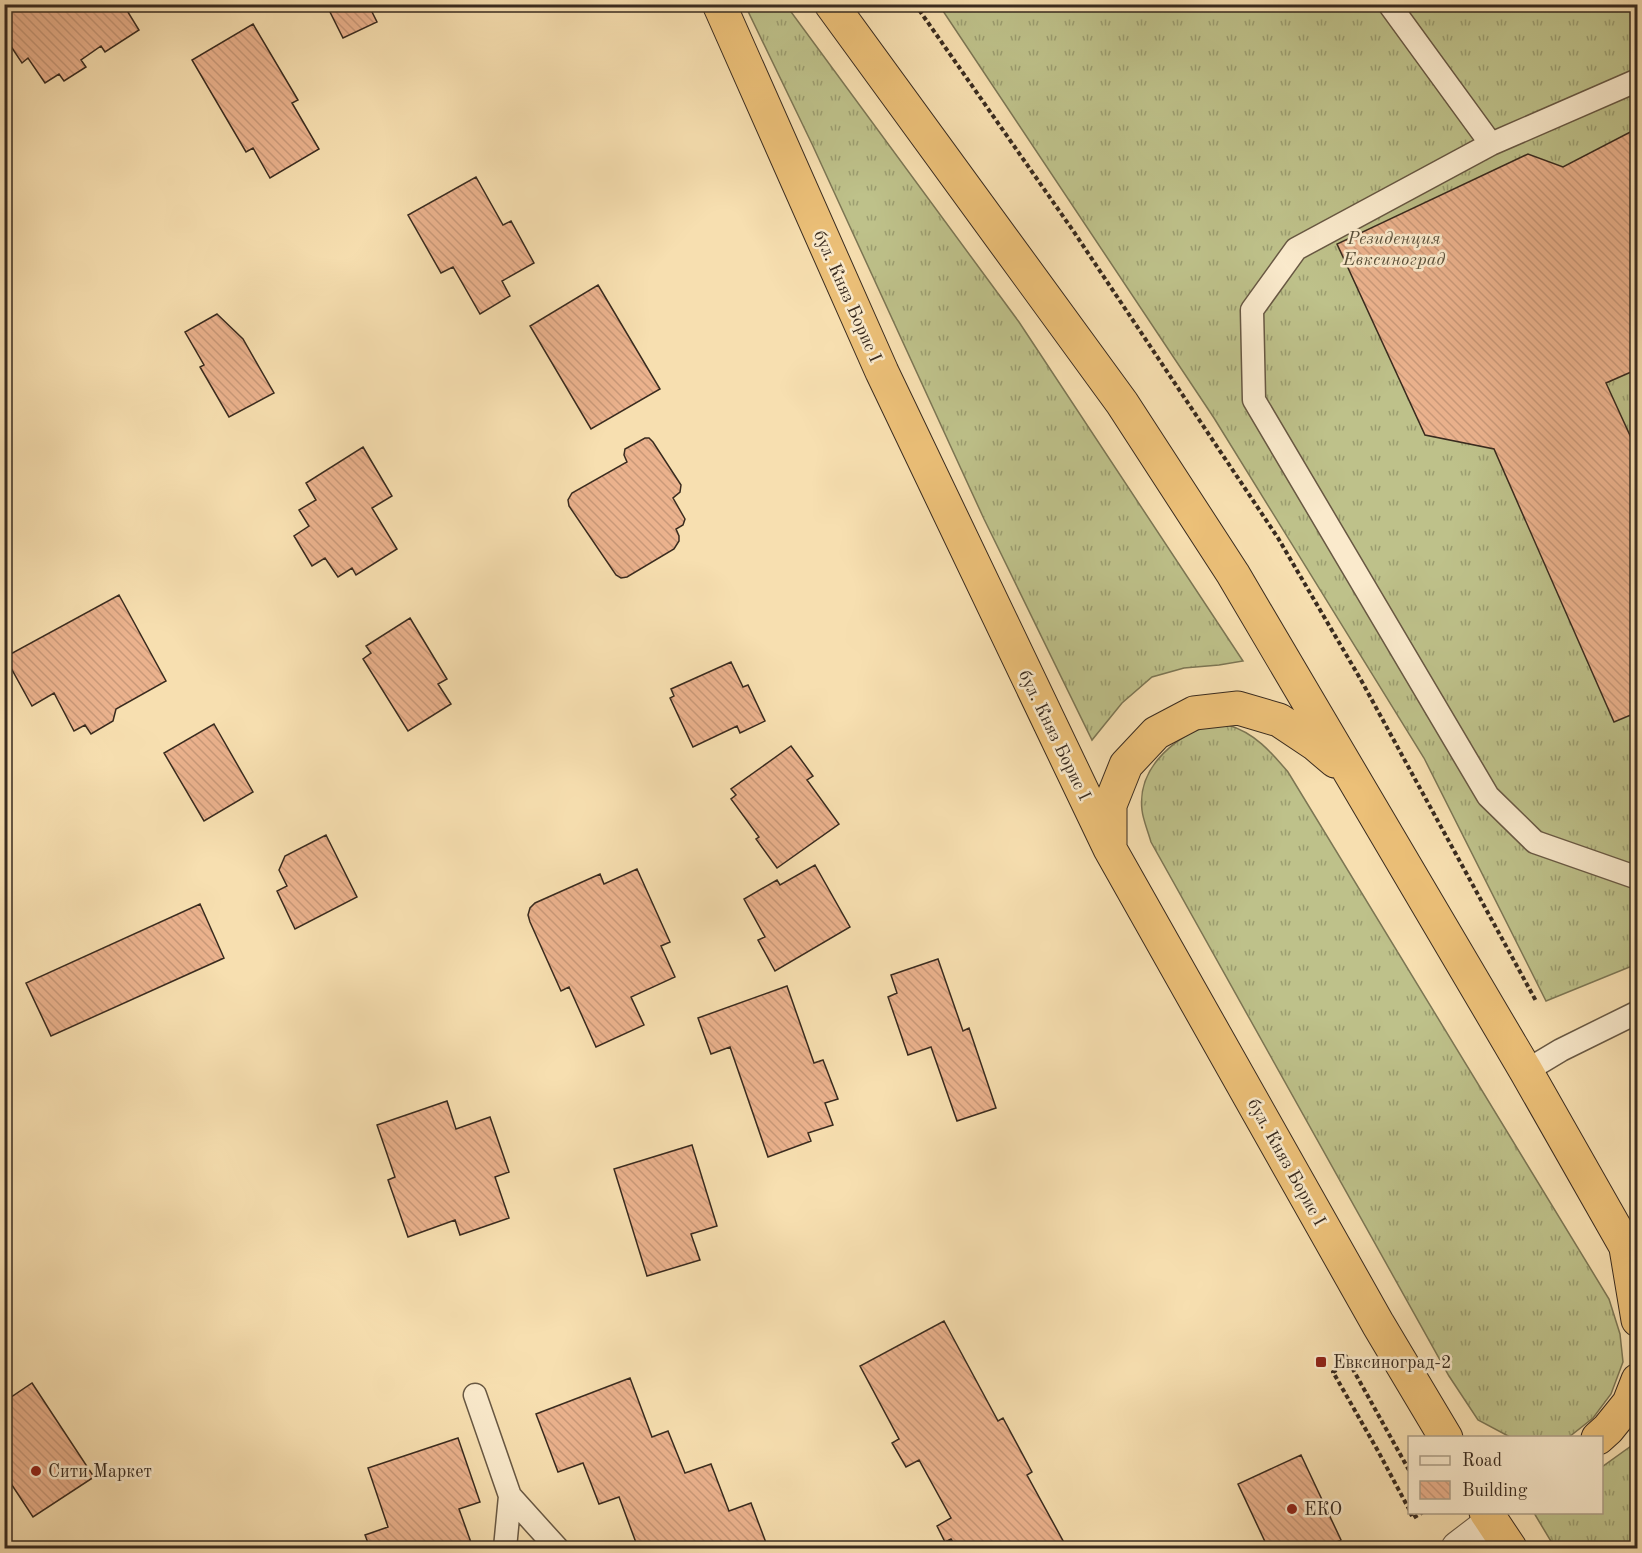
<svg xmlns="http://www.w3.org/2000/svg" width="1642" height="1553" font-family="'Old Standard TT',serif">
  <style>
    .grass { fill: url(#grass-tufts); stroke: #7c7654; stroke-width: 1.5 }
    .building { fill: url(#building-back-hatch); stroke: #392b1f; stroke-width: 1.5 }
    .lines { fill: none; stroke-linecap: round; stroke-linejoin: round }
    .service-casing { stroke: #685843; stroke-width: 25 }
    .minor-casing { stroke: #685843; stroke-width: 35 }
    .trunk-casing { stroke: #392b1f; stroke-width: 35 }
    .path { stroke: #392b1f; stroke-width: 4; stroke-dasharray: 4.5 3; stroke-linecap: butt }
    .service { stroke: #faeacc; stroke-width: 22 }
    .minor { stroke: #faeacc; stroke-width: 33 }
    .trunk { stroke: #ecc078; stroke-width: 33 }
    .poi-dot { fill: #8f2418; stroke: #faeacc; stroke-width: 2 }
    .labels { text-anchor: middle; stroke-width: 5; stroke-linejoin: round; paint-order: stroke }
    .park-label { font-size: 18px; font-style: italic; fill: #5a503a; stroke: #faeacc }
    .street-label { font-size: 18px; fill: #392b1f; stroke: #faeacc }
    .poi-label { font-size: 18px; fill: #392b1f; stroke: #faeacc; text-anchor: start }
  </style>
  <defs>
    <pattern id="grass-tufts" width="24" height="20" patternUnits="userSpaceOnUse" patternTransform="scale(1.5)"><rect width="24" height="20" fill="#bec18a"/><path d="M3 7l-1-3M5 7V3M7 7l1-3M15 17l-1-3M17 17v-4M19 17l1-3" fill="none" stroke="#9b9d70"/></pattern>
    <pattern id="building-back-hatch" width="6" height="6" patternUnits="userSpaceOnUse" patternTransform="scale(1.5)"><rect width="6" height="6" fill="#ebb28d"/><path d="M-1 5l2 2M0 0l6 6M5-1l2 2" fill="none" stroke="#ca9979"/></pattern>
  </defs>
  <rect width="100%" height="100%" fill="#f7dfb0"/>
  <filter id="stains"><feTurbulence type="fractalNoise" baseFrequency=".00333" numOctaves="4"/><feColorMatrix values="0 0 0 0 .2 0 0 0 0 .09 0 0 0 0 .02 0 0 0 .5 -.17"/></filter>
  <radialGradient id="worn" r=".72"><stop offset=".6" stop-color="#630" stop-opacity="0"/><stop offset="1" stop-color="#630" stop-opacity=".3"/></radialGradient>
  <!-- grass -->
  <path class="grass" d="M 745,5 L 786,5 L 1019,322 L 1243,661 L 1219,665 L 1184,668 L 1152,677 L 1122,703 L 1092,740 L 984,519 L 812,144 Z
    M 939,5 L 1637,5 L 1637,964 L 1546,1001 L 1424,758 L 1214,418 Z
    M 1204,725 C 1211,725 1221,723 1228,725 C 1255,733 1271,752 1288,772 L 1609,1299 L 1620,1334 L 1623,1362 L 1611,1394 L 1593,1418 L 1569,1437 L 1510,1437 L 1478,1420 L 1449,1376 L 1151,842 C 1148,831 1143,820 1142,810 C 1137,768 1171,742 1204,725 Z
    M 1637,1438 L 1637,1548 L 1555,1548 L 1534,1513 L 1602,1512 L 1602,1467 L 1631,1446 Z"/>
  <!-- building -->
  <path class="building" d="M 4,4 L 123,4 L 139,30 L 105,52 L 101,46 L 81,60 L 86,67 L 64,81 L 59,74 L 45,83 L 28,58 L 22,63 L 4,36 Z
    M 326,4 L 368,4 L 377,22 L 343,38 Z
    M 253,24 L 298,100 L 292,103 L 319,149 L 270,178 L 253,148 L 246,152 L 192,60 Z
    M 1638,128 L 1638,369 L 1606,383 L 1638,453 L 1638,712 L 1614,722 L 1494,449 L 1425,435 L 1337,244 L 1528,154 L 1563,167 Z
    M 476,177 L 503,225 L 511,221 L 534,263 L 502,281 L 510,296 L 480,314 L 453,267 L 441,273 L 408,215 Z
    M 598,285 L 660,389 L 591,429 L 530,326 Z
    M 217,314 L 243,339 L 274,393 L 229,417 L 200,367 L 204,365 L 185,332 Z
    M 645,438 L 649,438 L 653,442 L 681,485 L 680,492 L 673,498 L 685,519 L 683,525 L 676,529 L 679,536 L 679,541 L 674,549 L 627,577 L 621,578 L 616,575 L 569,506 L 568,500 L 572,493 L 627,462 L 624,455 L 625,449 Z
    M 363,447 L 392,496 L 372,508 L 397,549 L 356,575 L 352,568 L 338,577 L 325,558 L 312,566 L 294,536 L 309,526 L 299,510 L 316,500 L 306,483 Z
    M 119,595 L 166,681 L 116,709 L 113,721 L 91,734 L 85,725 L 74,731 L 54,693 L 32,706 L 5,657 Z
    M 410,618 L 447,679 L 438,684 L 451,704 L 408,731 L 363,659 L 371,653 L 366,646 Z
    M 731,662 L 743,687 L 748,685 L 765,721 L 740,733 L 737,726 L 693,747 L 670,698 L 674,696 L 671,689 Z
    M 214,724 L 253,792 L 204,821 L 164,753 Z
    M 791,746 L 813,776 L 807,780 L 839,824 L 777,868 L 756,839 L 759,837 L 731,799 L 736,795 L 731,789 Z
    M 326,835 L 357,897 L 295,929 L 277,891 L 287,886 L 279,870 L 285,856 Z
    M 815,865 L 850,927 L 775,971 L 758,940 L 765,937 L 744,899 L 777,880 L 780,885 Z
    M 637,869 L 670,942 L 661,946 L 675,977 L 631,997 L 644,1025 L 596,1047 L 569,987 L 561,991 L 530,922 L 528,915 L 530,908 L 535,903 L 600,874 L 604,884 Z
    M 200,904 L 224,958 L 51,1036 L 26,983 Z
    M 938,959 L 963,1031 L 969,1028 L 996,1108 L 957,1121 L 931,1047 L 908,1055 L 888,997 L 897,993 L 891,975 Z
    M 787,986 L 814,1063 L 823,1060 L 838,1099 L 825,1103 L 833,1125 L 808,1133 L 811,1141 L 768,1157 L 730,1047 L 711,1054 L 698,1018 Z
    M 447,1101 L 456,1129 L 490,1117 L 509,1172 L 495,1177 L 509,1218 L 460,1235 L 455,1220 L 408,1237 L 388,1180 L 395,1177 L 377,1125 Z
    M 692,1145 L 717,1226 L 691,1234 L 700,1260 L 647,1276 L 614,1169 Z
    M 944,1321 L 998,1421 L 1003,1418 L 1032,1472 L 1027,1475 L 1067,1548 L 957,1548 L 951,1539 L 945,1542 L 937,1526 L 951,1518 L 919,1460 L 906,1467 L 892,1443 L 899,1439 L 860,1366 Z
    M 630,1378 L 652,1437 L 668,1431 L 685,1473 L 711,1464 L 729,1511 L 751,1503 L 768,1548 L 661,1548 L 661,1547 L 657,1548 L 638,1548 L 619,1497 L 599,1504 L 583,1463 L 558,1472 L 536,1414 Z
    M 32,1383 L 94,1477 L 33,1517 L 4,1473 L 4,1402 Z
    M 458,1438 L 480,1502 L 459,1509 L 473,1548 L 370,1548 L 365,1535 L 388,1527 L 368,1468 Z
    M 1301,1455 L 1341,1540 L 1324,1548 L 1268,1548 L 1238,1484 Z"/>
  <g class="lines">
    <!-- service casing -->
    <g class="service-casing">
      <path id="service" d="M 1389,4 L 1491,144
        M 1638,80 L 1491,144 L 1296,249 L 1252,310 L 1254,400 L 1488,796 L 1535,842 L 1638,878
        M 1526,1071 L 1561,1050 L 1638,1012
        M 475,1395 L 510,1496 L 557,1548
        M 505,1548 L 510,1496"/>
    </g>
    <!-- minor casing -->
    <g class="minor-casing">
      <path id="minor" d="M 1458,1548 L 1492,1522"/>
    </g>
    <!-- trunk casing -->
    <g class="trunk-casing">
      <path id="trunk" d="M 719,4 L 882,372 L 1110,849 L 1378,1324 L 1446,1438
        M 831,4 L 1122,403 L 1233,574 L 1526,1071 L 1638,1268
        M 1110,844 L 1110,805 L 1126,765 L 1156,733 L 1194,713 L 1238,708 L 1279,720 L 1315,744 L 1335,761
        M 1626,1248 L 1638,1320
        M 1598,1438 L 1608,1429 L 1629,1403 L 1638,1380
        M 1486,1512 L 1510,1548"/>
    </g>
    <!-- path -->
    <path class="path" d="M 915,4 L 1074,232 L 1278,538 L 1361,680 L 1536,1001
      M 1345,1355 L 1410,1472
      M 1349,1362 L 1333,1372 L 1378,1451 L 1410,1511
      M 1410,1512 L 1413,1518 L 1423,1512"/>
    <!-- service -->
    <use href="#service" class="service"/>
    <!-- minor -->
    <use href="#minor" class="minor"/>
    <!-- trunk -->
    <use href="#trunk" class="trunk"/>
  </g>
  <!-- markers -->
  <g class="poi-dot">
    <rect x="1315" y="1356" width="12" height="12" rx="3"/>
    <circle cx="36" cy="1471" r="6"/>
    <circle cx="1292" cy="1509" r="6"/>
  </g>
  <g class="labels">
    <!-- park labels -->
    <g class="park-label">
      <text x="1394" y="244">Резиденция<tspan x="1394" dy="21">Евксиноград</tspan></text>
    </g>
    <!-- street labels -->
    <g class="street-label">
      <text transform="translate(848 296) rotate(66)" y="6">бул. Княз Борис I</text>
      <text transform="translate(1055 735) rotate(64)" y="6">бул. Княз Борис I</text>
      <text transform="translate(1287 1162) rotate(61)" y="6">бул. Княз Борис I</text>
    </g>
    <!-- poi labels -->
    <g class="poi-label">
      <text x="1333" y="1368">Евксиноград-2</text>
      <text x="48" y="1477">Сити Маркет</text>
      <text x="1304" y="1515">ЕКО</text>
    </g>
  </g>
  <!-- margin -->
  <rect width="1642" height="1553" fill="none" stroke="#f7dfb0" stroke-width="24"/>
  <rect x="6" y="6" width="1630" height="1541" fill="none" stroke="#392b1f" stroke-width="3"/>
  <rect x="12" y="12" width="1618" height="1529" fill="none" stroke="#392b1f" stroke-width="1.5"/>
  <!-- legend -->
  <rect x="1408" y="1436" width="195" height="78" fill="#faeacc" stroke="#ad9e87" stroke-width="1.5"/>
  <rect x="1420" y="1456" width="30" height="9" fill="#faeacc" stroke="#ad9e87" stroke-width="1.5"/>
  <text x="1462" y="1466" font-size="18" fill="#392b1f">Road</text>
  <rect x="1420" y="1481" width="30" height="18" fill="url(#building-back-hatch)" stroke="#ad9e87" stroke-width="1.5"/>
  <text x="1462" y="1496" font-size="18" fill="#392b1f">Building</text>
  <rect width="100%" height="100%" filter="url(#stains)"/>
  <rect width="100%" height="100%" fill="url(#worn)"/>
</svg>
